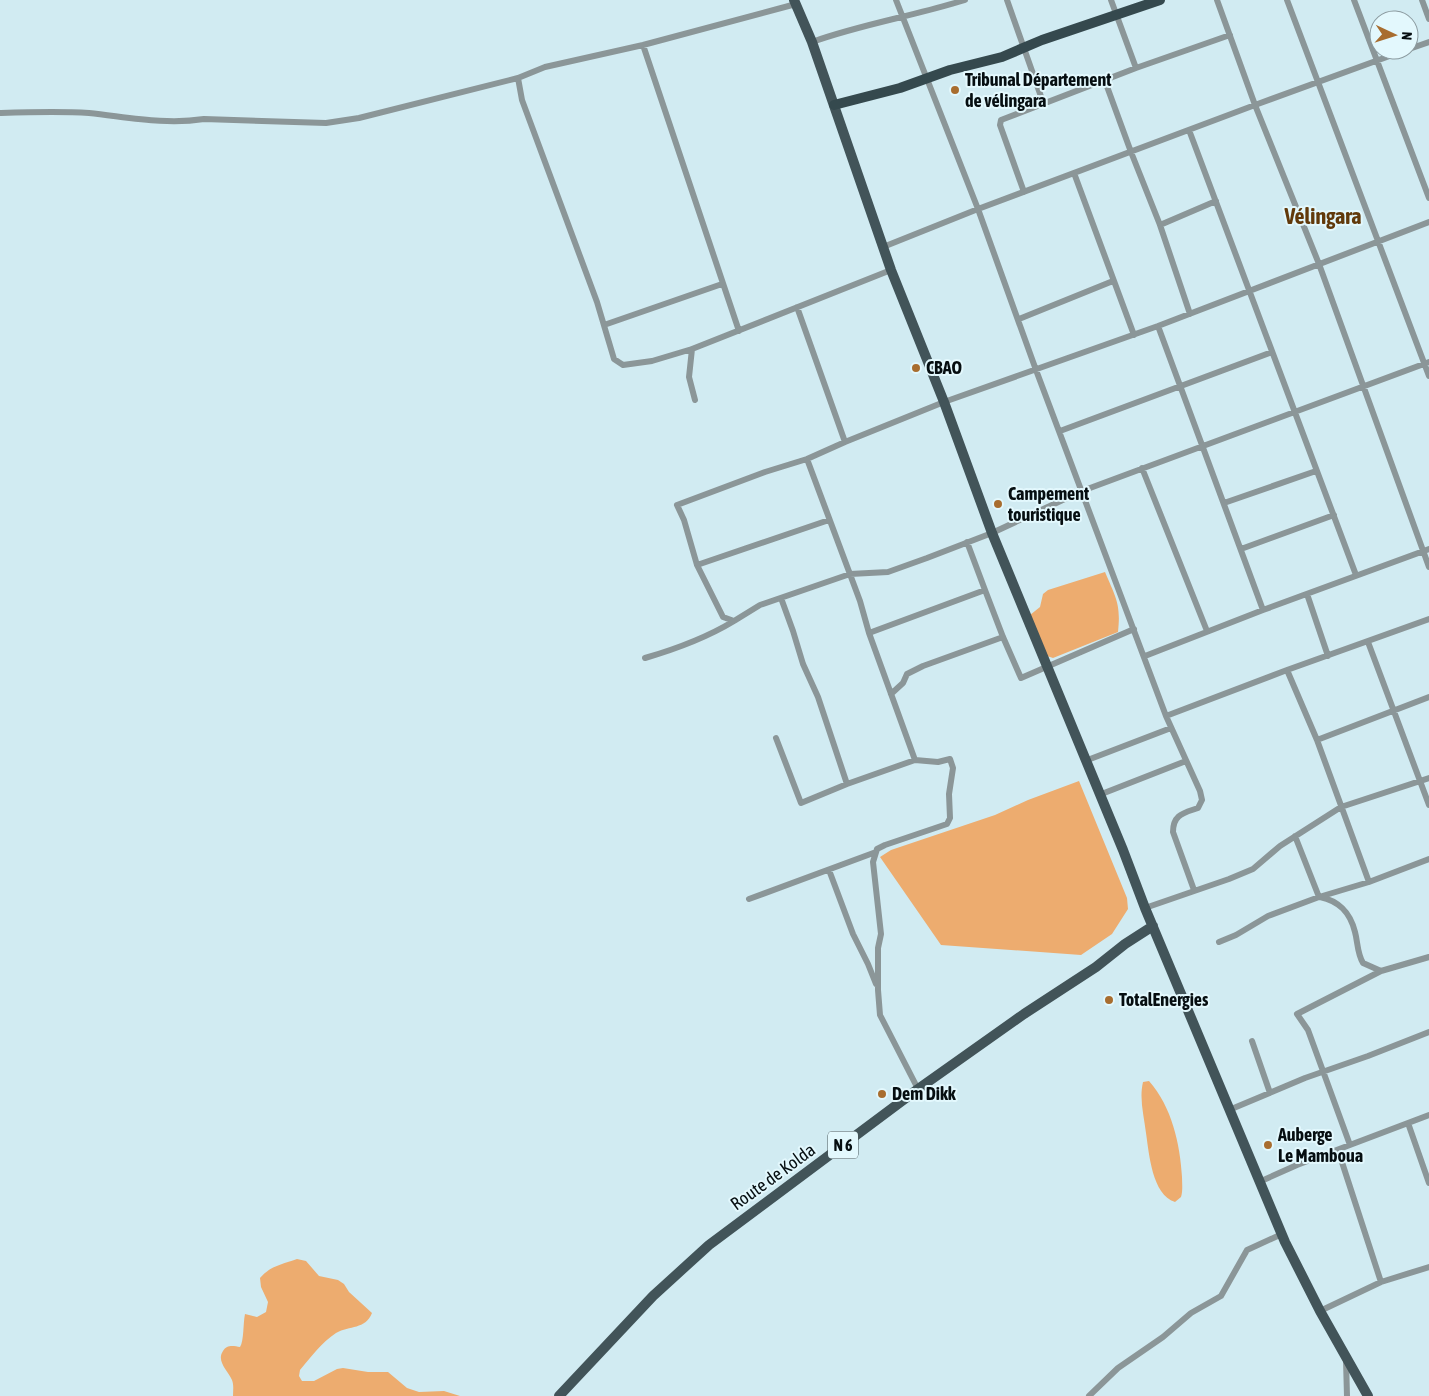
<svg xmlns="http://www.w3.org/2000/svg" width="1429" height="1396" font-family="'Asap Condensed',sans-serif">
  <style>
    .green { fill: #edac6f }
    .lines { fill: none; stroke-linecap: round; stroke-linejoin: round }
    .minor { stroke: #8b9698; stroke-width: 6 }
    .primary { stroke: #425459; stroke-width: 10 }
    .trunk { stroke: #35494e; stroke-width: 10 }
    .poi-dot { fill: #a86d2f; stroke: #e3f8fd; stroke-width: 2 }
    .labels { text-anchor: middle; stroke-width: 4; stroke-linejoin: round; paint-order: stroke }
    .shield { fill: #e3f8fd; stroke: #485458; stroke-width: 1 }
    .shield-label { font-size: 16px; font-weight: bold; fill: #060e11 }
    .poi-label { font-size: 18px; font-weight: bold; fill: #060e11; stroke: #e3f8fd; text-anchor: start }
    .street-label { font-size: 18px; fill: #060e11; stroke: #e3f8fd }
    .district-label { font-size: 22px; font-weight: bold; fill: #61390b; stroke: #e3f8fd }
  </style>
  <rect width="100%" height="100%" fill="#d1ebf2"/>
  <!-- green -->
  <path class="green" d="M 1105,572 C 1116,598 1121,604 1118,632 L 1053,658 L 1047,656 L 1030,615 L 1040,607 L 1043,594 L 1048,590 Z
    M 1079,781 L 1127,898 L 1128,909 L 1112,934 L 1081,955 L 941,945 L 880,857 L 891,850 L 995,815 L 1028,800 Z
    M 1149,1081 C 1172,1107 1180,1144 1182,1177 C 1182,1183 1183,1191 1181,1197 C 1179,1199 1177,1200 1175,1202 C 1152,1195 1149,1153 1146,1133 C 1144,1116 1139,1099 1143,1082 Z
    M 297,1259 L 306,1261 L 319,1276 L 338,1280 L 344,1284 L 349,1292 L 372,1313 C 365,1330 350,1325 336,1333 C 322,1342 311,1357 300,1370 L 299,1376 L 302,1381 L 314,1381 L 337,1369 L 343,1368 L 368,1372 L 388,1372 L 407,1388 L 419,1392 L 444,1391 L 460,1396 L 233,1396 C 233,1391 234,1385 232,1380 C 228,1371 216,1361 223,1351 C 227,1344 234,1346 240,1347 C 244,1341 243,1323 245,1314 L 257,1317 L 266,1312 L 268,1302 L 261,1287 L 260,1278 C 270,1266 283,1264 297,1259 Z"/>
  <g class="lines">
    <!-- minor -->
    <path class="minor" d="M 896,0 L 978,209 L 1036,370 L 1166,716 L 1200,791 L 1202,800 L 1198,808 C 1184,813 1173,814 1173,832 L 1194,890
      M 1007,0 L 1044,105
      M 1111,0 L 1136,68
      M 1217,0 L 1255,105 L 1319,264 L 1429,567
      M 1287,0 L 1429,376
      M 1354,0 L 1429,198
      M 1422,0 L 1429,19
      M 812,42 C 862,24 914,16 965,0
      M 643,45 L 739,331
      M 1409,49 L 1429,42
      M 518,78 L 522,100 L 597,302 L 614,359 L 623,365 L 652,361 L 692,349 L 891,270
      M 1105,81 L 1131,152 L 1160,225 L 1190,314
      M 0,113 C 30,112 59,111 89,113 C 128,117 165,125 204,119 L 326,123 L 359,118 L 518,78 L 545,67 L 643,45 L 796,4
      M 1189,130 L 1356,575
      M 1074,173 L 1134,335
      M 1024,192 L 1000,125 L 1001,120 L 1136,68 L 1230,35
      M 1160,225 L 1216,201
      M 883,247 L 978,209 L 1255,105 L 1406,50
      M 797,307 L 845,442
      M 1019,319 L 1113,281
      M 604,325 L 722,284
      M 1158,326 L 1263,610
      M 692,349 L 689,377 L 695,400
      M 1060,431 L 1272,352
      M 807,459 L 860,601 L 869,633
      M 1142,468 L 1207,631
      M 1224,503 L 1316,471
      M 829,520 L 697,565 L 723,617 L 734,621 L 760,605 L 850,574 L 888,572 L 927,558 L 992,533 L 1082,491 L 1429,362
      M 967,542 L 985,590
      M 1241,549 L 1334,515
      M 697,565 L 684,520 L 677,505 L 765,472 L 807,459 L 845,442 L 944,402 L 1158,326 L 1429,222
      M 1307,594 L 1328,656
      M 781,598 L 793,631 L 803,664 L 818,697 L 847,784
      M 1368,642 L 1429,805
      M 1145,656 L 1263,610 L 1429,549
      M 645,658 C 676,649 706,638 734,621
      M 1287,670 L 1317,740 L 1369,882
      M 891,694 L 903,683 L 907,674 L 923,666 L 1003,637
      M 1166,716 L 1287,670 L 1429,619
      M 776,738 L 801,803 L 847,784 L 915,760 L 938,762 L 950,759 L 953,768 L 949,794 L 950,818 L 947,824 L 885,845 L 877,849 L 873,862 L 881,934 L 878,948 L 878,990 L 880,1015 L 918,1089
      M 1317,740 L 1429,697
      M 915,760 L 869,633 L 985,590 L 1003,637 L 1021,678 L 1134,629
      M 1085,761 L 1171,728
      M 1099,795 L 1186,761
      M 1295,836 L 1319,897
      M 829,870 L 853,934 L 868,964 L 876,984
      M 1320,897 C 1339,901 1350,912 1355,932 C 1358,943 1357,953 1363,963 L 1381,971
      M 749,899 L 876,852
      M 1145,908 L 1229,879 L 1253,869 L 1280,846 L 1341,807 L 1429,778
      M 1219,942 L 1236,935 L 1268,916 L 1319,897 L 1369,882 L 1429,859
      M 1252,1041 L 1270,1093
      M 1229,1110 L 1305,1078 L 1368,1056 L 1429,1032
      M 1408,1123 L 1429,1183
      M 1350,1145 L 1308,1030 L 1297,1014 L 1381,971 L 1429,957
      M 1338,1150 L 1381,1282
      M 1259,1182 L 1297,1165 L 1429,1115
      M 1320,1311 L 1381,1282 L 1429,1267
      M 1346,1360 L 1347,1396
      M 1089,1396 L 1118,1368 L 1163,1337 L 1191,1313 L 1221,1296 L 1247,1250 L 1282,1234"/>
    <!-- primary -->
    <path class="primary" d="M 794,0 L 812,42 L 891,270 L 944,402 L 992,533 L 1123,850 L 1145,908 L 1285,1242 L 1320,1311 L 1368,1396
      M 559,1396 L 653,1296 L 709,1245 L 918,1089 L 1024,1014 L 1096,967 L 1125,944 L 1153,926"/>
    <!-- trunk -->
    <path class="trunk" d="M 834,105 L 900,88 L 950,70 L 1002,57 L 1042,40 L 1160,0"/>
  </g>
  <!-- markers -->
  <g class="poi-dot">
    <circle cx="955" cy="90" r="5"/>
    <circle cx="916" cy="368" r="5"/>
    <circle cx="998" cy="504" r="5"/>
    <circle cx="1109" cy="1000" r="5"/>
    <circle cx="882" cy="1094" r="5"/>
    <circle cx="1268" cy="1145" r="5"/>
  </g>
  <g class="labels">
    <!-- shield labels -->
    <rect class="shield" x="828" y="1131.5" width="30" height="27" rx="4"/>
    <g class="shield-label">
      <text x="843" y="1151">N 6</text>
    </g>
    <!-- poi labels -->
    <g class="poi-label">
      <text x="965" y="86">Tribunal Département<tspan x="965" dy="21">de vélingara</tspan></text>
      <text x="926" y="374">CBAO</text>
      <text x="1008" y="500">Campement<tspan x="1008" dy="21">touristique</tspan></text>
      <text x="1119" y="1006">TotalEnergies</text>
      <text x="892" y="1100">Dem Dikk</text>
      <text x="1278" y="1141">Auberge<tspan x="1278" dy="21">Le Mamboua</tspan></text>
    </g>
    <!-- street labels -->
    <g class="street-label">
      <text transform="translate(773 1177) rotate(-36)" y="6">Route de Kolda</text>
    </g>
    <!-- district labels -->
    <g class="district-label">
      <text x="1323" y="224">Vélingara</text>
    </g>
  </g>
  <!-- north arrow -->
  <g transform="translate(1394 35) rotate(94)"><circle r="24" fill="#e3f8fd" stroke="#8b9a9f"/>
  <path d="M0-4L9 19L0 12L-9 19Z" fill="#a86d2f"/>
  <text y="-8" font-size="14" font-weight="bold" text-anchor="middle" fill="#060e11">N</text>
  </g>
</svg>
